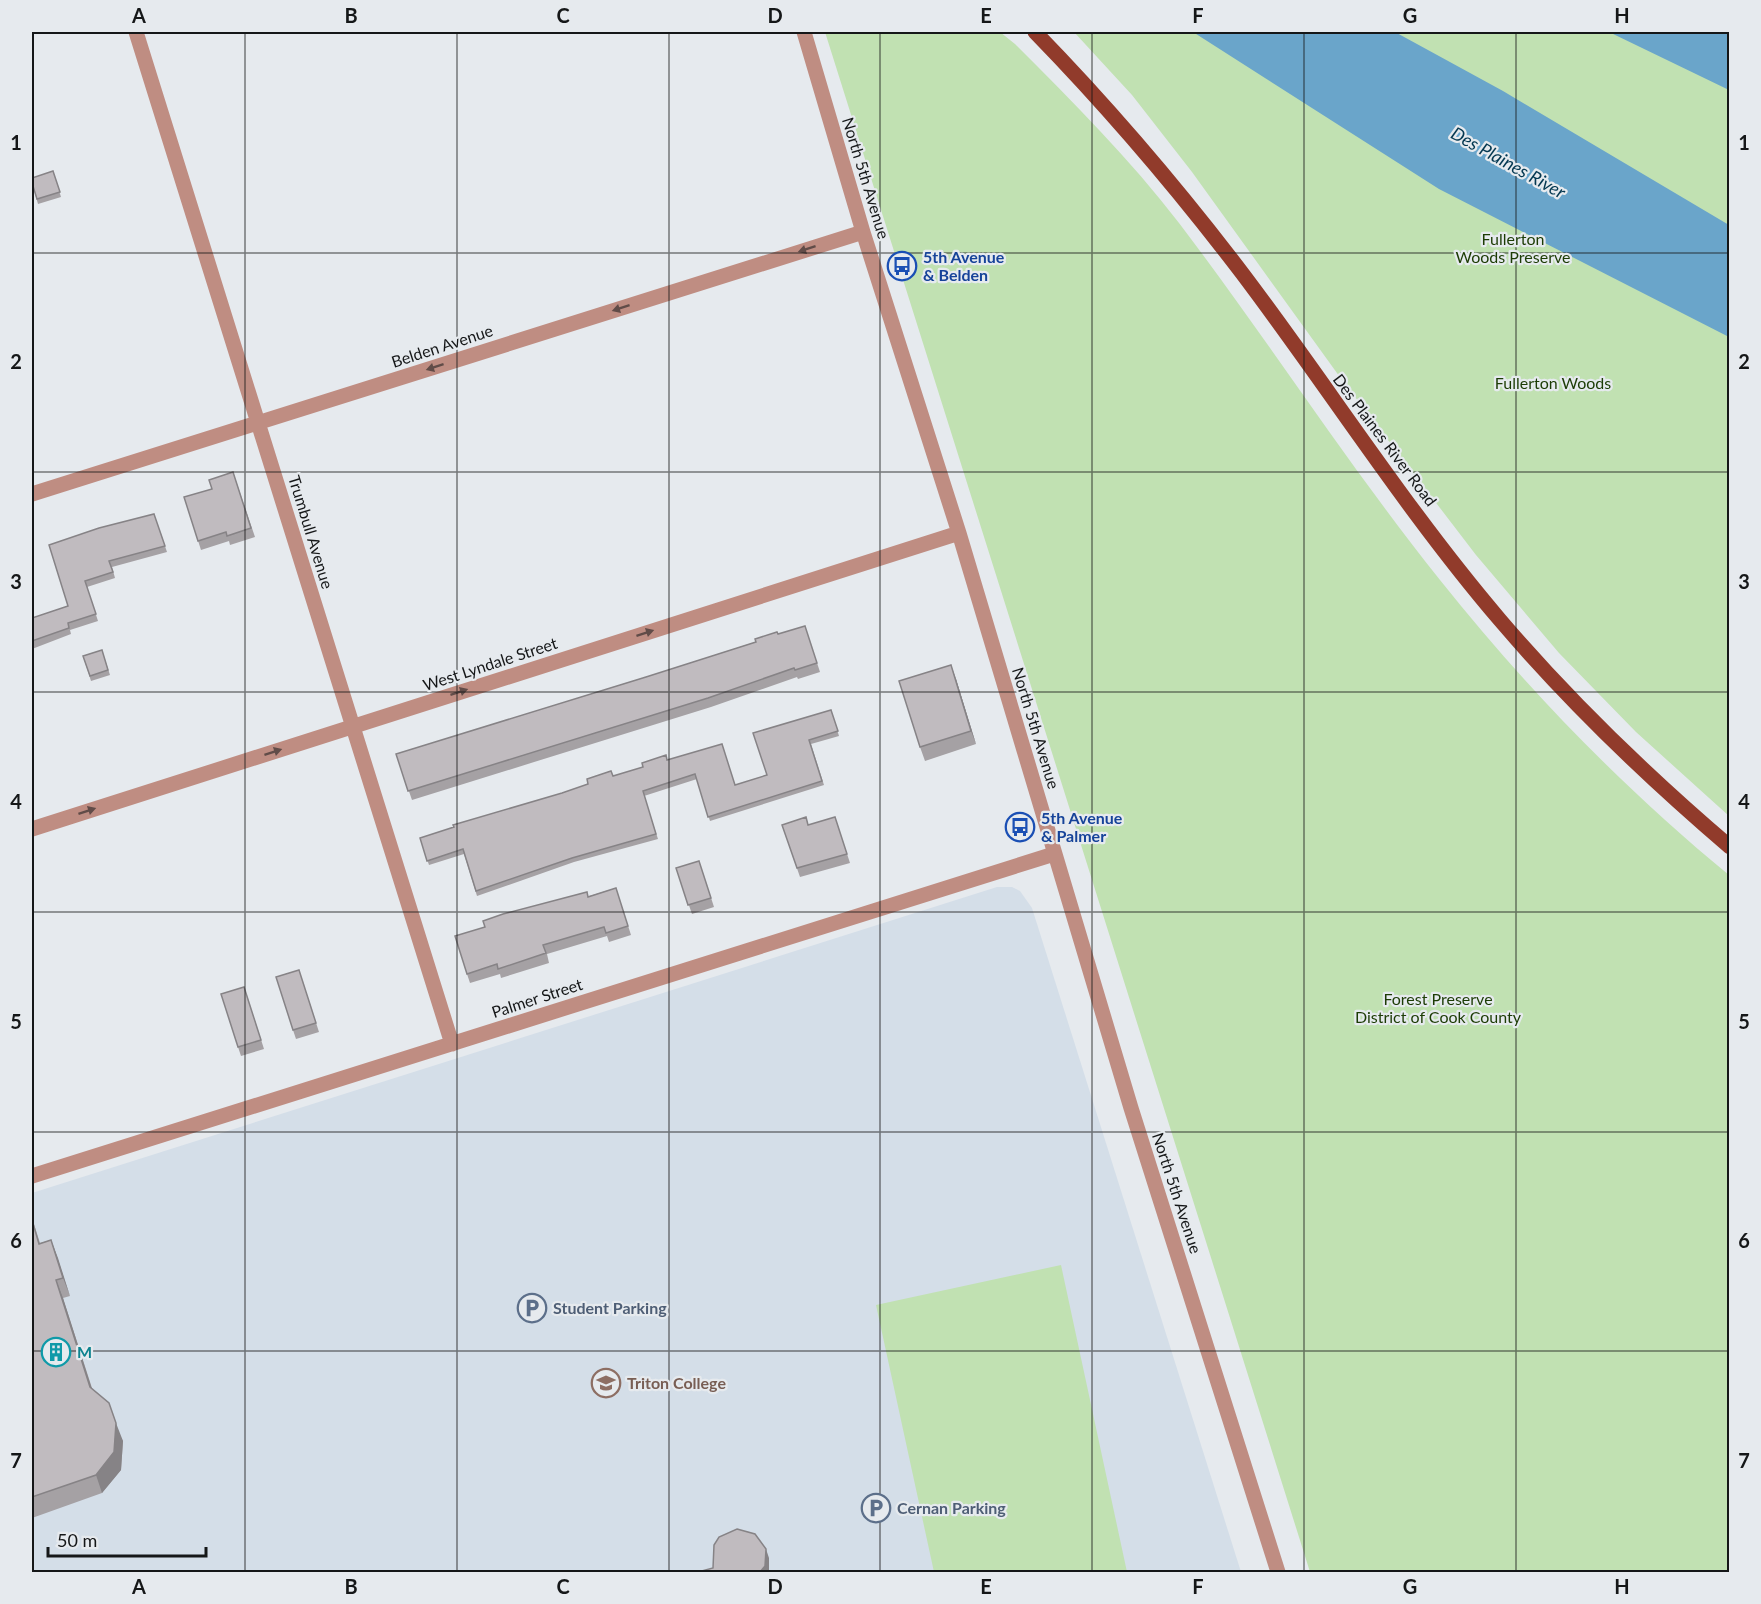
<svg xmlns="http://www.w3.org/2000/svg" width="1761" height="1604" font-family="Lato,sans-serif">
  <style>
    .built { fill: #d4dee8 }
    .green { fill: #c1e1b2 }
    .water { fill: #6aa5ca }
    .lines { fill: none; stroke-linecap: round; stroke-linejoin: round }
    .minor { stroke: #bf8d82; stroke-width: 15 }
    .major { stroke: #913b2b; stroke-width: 15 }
    .wall { fill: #a5a1a4 }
    .shaded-wall { fill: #868386 }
    .building { fill: #c0bbbf; stroke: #868386; stroke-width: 1.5 }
    .oneway { fill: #614c48 }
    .grid { fill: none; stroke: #151718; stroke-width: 1.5; stroke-opacity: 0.55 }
    .labels { text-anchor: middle; stroke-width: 4.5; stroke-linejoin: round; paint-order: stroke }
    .street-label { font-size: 16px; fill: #151718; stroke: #e6eaee }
    .park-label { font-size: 16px; fill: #1c3c04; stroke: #e6eaee }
    .transit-label { font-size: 16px; font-weight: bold; fill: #164399; stroke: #e6eaee; text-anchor: start }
    .service-label { font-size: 16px; font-weight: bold; fill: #4e5e75; stroke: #e6eaee; text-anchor: start }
    .culture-label { font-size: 16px; font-weight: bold; fill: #0d838f; stroke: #e6eaee; text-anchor: start }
    .education-label { font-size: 16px; font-weight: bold; fill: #785e54; stroke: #e6eaee; text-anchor: start }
    .water-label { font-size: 18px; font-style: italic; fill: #043851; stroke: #e6eaee }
    .neatline { fill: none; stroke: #151718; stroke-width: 2 }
    .grid-label { font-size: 20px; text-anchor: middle; font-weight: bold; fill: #151718 }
  </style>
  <rect width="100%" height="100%" fill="#e6eaee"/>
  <!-- built -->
  <path class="built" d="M 997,887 L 1012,887 L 1020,891 L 1032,908 L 1241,1572 L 32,1572 L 32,1193 Z"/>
  <!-- green -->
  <path class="green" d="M 825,32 L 1000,32 L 1015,44 C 1072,101 1130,159 1179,223 C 1268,340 1348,465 1440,580 C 1526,688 1623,788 1729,875 L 1729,1572 L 1310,1572 Z
    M 1074,32 L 1729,32 L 1729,816 L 1636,732 L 1559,653 L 1476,555 L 1342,380 L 1192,172 L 1132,95 Z
    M 1061,1265 L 1127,1572 L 934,1572 L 876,1305 Z"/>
  <!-- water -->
  <path class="water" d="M 1193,32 L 1395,32 L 1503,91 L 1729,225 L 1729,337 L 1439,189 Z
    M 1609,32 L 1729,32 L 1729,90 Z"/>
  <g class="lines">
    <!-- minor -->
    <path class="minor" d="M 136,32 L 452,1044
      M 804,32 L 863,232 L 959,533 L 1131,1108 L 1278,1572
      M 32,494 L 863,232
      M 32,829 L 959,533
      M 32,1176 L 1054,854"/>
    <!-- major -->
    <path class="major" d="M 1035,32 C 1109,108 1178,189 1242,273 C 1329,388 1406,510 1500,620 C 1570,702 1648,777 1730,847"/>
  </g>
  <!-- wall -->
  <path class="wall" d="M 53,171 L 61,197 L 38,204 L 32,183 Z
    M 233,472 L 255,537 L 230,545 L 229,541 L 201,550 L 184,497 L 212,489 Z
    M 154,514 L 167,552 L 112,567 L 115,578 L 87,587 L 98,621 L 70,630 L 71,634 L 32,649 L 32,618 L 68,606 L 49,545 Z
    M 805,626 L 820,672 L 798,679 L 797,677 L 711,707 L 412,800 L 396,754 L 646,677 Z
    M 102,650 L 110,675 L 91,681 L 83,656 Z
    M 956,679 L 976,744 L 925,761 L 920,747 Z
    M 831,710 L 839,736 L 811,744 L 824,785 L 710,821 L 697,779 L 644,796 L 658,839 L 574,862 L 477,896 L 464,854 L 429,865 L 420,838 L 667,760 L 735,785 L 767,775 Z
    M 835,817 L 850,863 L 800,877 L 782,825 L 809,825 Z
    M 676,868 L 702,870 L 714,907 L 692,914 Z
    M 616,888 L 631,935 L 609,942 L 607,936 L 547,954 L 549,963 L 501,978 L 500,974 L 470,983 L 467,974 L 485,927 Z
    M 299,970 L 319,1032 L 296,1039 L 293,1030 Z
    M 247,996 L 264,1049 L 241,1056 L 238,1047 Z
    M 32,1218 L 40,1243 L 51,1240 L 70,1296 L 63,1298 L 92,1388 L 123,1441 L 121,1470 L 102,1493 L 32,1518 Z"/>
  <!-- shaded-wall -->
  <path class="shaded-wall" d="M 951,665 L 956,679 L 976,744 L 971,731 Z
    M 51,1240 L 58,1258 L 70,1296 L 63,1278 Z
    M 56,1280 L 63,1298 L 97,1405 L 90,1387 Z
    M 116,1423 L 123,1441 L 121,1470 L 102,1493 L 96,1475 Z
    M 766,1549 L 769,1558 L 769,1572 L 760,1572 Z"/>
  <!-- building -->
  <path class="building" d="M 53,171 L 60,192 L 37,199 L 32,183 L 32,178 Z
    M 233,472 L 251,528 L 227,536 L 226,532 L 198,541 L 184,497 L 212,489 L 209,480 Z
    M 154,514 L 165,546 L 109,561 L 113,572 L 85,581 L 96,614 L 68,623 L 69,628 L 32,641 L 32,618 L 68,606 L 49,545 L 99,528 Z
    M 805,626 L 817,663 L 795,670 L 794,668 L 708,698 L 408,791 L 396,754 L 646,677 L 756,642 L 755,639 L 777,632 L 778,634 Z
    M 102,650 L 108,670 L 90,676 L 83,656 Z
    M 951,665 L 971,731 L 920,747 L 899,681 Z
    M 831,710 L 838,731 L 809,740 L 822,781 L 708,817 L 695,774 L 643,791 L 656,834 L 572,858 L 476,891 L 463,849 L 427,861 L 420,838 L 454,827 L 453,825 L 562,793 L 588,784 L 587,779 L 611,771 L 613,776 L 643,767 L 642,763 L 666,755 L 667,760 L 722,744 L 735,785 L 767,775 L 753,733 Z
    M 806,817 L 808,825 L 835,817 L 847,854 L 797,868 L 782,825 Z
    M 699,861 L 711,898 L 688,905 L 676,868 Z
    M 616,888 L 628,926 L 606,933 L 604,927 L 543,945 L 546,953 L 498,969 L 497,964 L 467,974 L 455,936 L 485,927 L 483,921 L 503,914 L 587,892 L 588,897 Z
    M 299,970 L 316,1023 L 293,1030 L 276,977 Z
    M 244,987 L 261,1040 L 238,1047 L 221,994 Z
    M 32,1220 L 39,1244 L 51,1240 L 63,1278 L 56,1280 L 90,1387 L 109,1403 L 116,1423 L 114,1452 L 96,1475 L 32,1497 Z
    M 737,1529 L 755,1534 L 766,1549 L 765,1566 L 760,1572 L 698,1572 L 713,1568 L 714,1545 L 719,1537 Z"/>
  <!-- one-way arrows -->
  <defs><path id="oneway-solid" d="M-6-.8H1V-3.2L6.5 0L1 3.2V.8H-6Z" transform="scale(1.5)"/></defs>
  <g class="oneway">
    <use href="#oneway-solid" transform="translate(807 249) rotate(162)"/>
    <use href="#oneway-solid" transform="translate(621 308) rotate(162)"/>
    <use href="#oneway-solid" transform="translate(435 367) rotate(162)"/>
    <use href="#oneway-solid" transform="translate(645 633) rotate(-18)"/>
    <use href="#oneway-solid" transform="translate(459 692) rotate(-18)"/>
    <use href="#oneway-solid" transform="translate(273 752) rotate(-18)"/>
    <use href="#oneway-solid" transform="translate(87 811) rotate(-18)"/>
  </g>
  <!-- grid -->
  <path class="grid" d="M 245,32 L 245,1572M 457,32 L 457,1572M 669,32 L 669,1572M 880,32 L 880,1572M 1092,32 L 1092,1572M 1304,32 L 1304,1572M 1516,32 L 1516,1572M 32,253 L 1730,253M 32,472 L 1730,472M 32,692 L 1730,692M 32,912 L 1730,912M 32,1132 L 1730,1132M 32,1351 L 1730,1351"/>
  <!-- icons -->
  <defs>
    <g id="bus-ring" transform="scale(1.5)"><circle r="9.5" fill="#e6eaee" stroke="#1a4fb4" stroke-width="1.5"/><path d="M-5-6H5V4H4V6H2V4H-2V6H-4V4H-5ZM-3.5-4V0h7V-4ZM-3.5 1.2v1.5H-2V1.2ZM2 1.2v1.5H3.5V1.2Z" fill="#1a4fb4"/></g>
    <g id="parking-ring" transform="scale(1.5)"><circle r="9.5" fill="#e6eaee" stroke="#5c6f8a" stroke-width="1.5"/><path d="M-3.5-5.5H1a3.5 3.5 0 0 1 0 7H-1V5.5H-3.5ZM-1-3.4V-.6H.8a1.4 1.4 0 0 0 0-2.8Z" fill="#5c6f8a"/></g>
    <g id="building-ring" transform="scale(1.5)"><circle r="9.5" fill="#e6eaee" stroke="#0f9aa8" stroke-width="1.5"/><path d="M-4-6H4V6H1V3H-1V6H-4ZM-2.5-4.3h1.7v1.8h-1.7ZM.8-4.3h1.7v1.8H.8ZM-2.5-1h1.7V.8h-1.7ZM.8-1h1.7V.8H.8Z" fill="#0f9aa8"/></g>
    <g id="university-ring" transform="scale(1.5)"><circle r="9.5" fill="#e6eaee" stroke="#8d6e63" stroke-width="1.5"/><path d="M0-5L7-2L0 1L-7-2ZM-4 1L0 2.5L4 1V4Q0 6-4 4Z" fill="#8d6e63"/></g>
  </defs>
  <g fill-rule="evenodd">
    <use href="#bus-ring" x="902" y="266"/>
    <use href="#bus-ring" x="1020" y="827"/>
    <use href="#parking-ring" x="532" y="1308"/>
    <use href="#building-ring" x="56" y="1352"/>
    <use href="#university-ring" x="606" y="1383"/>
    <use href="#parking-ring" x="876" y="1508"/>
  </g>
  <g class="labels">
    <!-- street labels -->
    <g class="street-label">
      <text transform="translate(866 178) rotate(73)" y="6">North 5th Avenue</text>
      <text transform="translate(442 346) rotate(-18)" y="6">Belden Avenue</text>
      <text transform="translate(1385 440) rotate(53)" y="6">Des Plaines River Road</text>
      <text transform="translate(311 532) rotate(73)" y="6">Trumbull Avenue</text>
      <text transform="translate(490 664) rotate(-18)" y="6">West Lyndale Street</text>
      <text transform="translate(1036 728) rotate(73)" y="6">North 5th Avenue</text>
      <text transform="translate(537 998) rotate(-18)" y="6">Palmer Street</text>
      <text transform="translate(1177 1193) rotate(72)" y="6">North 5th Avenue</text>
    </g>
    <!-- park labels -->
    <g class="park-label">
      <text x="1513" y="245">Fullerton<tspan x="1513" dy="18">Woods Preserve</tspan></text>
      <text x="1553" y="389">Fullerton Woods</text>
      <text x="1438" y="1005">Forest Preserve<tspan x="1438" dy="18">District of Cook County</tspan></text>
    </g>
    <!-- transit labels -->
    <g class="transit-label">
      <text x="923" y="263">5th Avenue<tspan x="923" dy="18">&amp; Belden</tspan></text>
      <text x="1041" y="824">5th Avenue<tspan x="1041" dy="18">&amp; Palmer</tspan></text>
    </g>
    <!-- service labels -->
    <g class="service-label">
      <text x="553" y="1314">Student Parking</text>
      <text x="897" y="1514">Cernan Parking</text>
    </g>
    <!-- culture labels -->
    <g class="culture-label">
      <text x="77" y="1358">M</text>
    </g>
    <!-- education labels -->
    <g class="education-label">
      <text x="627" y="1389">Triton College</text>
    </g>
    <!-- water labels -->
    <g class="water-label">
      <text transform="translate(1508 163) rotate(29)" y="6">Des Plaines River</text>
    </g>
  </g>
  <!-- border -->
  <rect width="1761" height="1604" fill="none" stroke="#e6eaee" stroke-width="66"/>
  <!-- scale -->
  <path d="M48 1547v9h158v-9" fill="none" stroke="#151718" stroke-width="3"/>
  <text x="57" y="1547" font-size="18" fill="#151718" stroke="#e6eaee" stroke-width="4.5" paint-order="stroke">50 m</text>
  <rect x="33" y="33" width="1695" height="1538" class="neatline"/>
  <g class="grid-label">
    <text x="139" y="23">A</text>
    <text x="351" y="23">B</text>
    <text x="563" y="23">C</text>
    <text x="775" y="23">D</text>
    <text x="986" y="23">E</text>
    <text x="1198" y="23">F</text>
    <text x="1410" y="23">G</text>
    <text x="1622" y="23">H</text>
    <text x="16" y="150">1</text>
    <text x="1744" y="150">1</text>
    <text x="16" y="369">2</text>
    <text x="1744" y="369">2</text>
    <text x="16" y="589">3</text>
    <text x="1744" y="589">3</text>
    <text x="16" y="809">4</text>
    <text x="1744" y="809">4</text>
    <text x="16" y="1029">5</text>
    <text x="1744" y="1029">5</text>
    <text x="16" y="1248">6</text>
    <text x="1744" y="1248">6</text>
    <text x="16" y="1468">7</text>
    <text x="1744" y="1468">7</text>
    <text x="139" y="1594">A</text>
    <text x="351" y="1594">B</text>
    <text x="563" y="1594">C</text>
    <text x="775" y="1594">D</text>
    <text x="986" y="1594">E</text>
    <text x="1198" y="1594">F</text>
    <text x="1410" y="1594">G</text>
    <text x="1622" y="1594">H</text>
  </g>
</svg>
